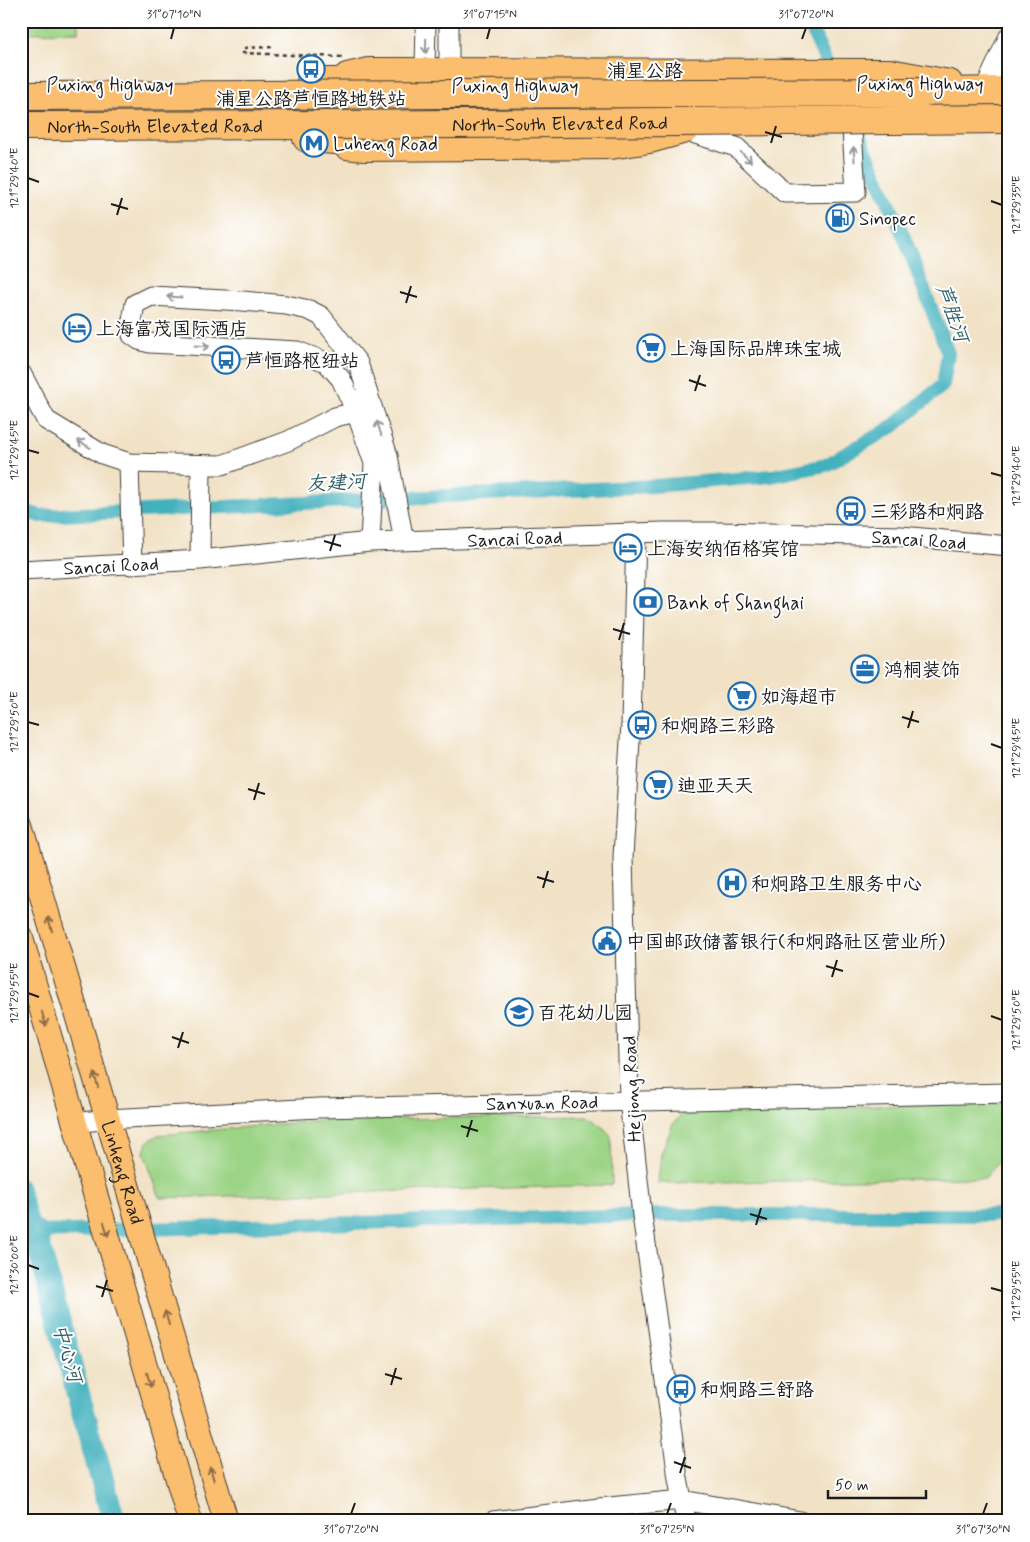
<svg xmlns="http://www.w3.org/2000/svg" width="1030" height="1542" font-family="Mynerve,'LXGW WenKai TC',sans-serif">
  <style>
    .green { fill: #9cd486; stroke: #5c7851 }
    .lines { fill: none; stroke-linecap: round; stroke-linejoin: round }
    .canal { stroke: #42b1be; stroke-width: 14 }
    .river { stroke: #42b1be; stroke-width: 24 }
    .minor-casing { stroke: #3c3a36; stroke-width: 21 }
    .major-casing { stroke: #3c3a36; stroke-width: 26 }
    .highway-casing { stroke: #3c3a36; stroke-width: 30 }
    .path { stroke: #3c3a36; stroke-width: 2.5; stroke-dasharray: 4 4; stroke-linecap: butt }
    .minor { stroke: #fff; stroke-width: 19 }
    .major { stroke: #fbbd6e; stroke-width: 24 }
    .highway { stroke: #fbbd6e; stroke-width: 28 }
    .highway-bridge-casing { stroke: #3c3a36; stroke-width: 30; stroke-linecap: butt }
    .highway-bridge { stroke: #fbbd6e; stroke-width: 28 }
    .oneway { stroke: #999 }
    .oneway2 { stroke: #8c6c45 }
    .ticks { fill: none; stroke: #1c1c1c; stroke-width: 2 }
    .labels { text-anchor: middle; stroke-width: 4; stroke-linejoin: round; paint-order: stroke }
    .street-label { font-size: 19px; fill: #1c1c1c; stroke: #fff }
    .poi-label { font-size: 19px; fill: #1c1c1c; stroke: #fff; text-anchor: start }
    .water-label { font-size: 20px; font-style: italic; fill: #2d5f65; stroke: #fff }
    .neatline { fill: none; stroke: #1c1c1c; stroke-width: 2 }
    .ticks-label { font-size: 12px; text-anchor: middle; fill: #1c1c1c }
  </style>
  <rect width="100%" height="100%" fill="#fff"/>
  <filter id="ink" filterUnits="userSpaceOnUse"><feTurbulence type="fractalNoise" baseFrequency=".02" numOctaves="2"/><feDisplacementMap in="SourceGraphic" scale="10" xChannelSelector="R" yChannelSelector="G"/><feConvolveMatrix kernelMatrix="1 2 1 2 8 2 1 2 1" color-interpolation-filters="sRGB"/></filter>
  <filter id="wash" filterUnits="userSpaceOnUse"><feTurbulence type="fractalNoise" baseFrequency=".0096" numOctaves="4" result="noise"/><feDisplacementMap in="SourceGraphic" scale="20" xChannelSelector="R" yChannelSelector="G"/><feGaussianBlur stdDeviation="1.12" result="paint"/><feColorMatrix in="noise" values="0 0 0 0 0 0 0 0 0 0 0 0 0 0 0 0 0 1.4 0 .05"/><feComposite in="paint" operator="in"/></filter>
  <g filter="url(#wash)">
    <rect width="100%" height="100%" fill="#f1e2c6"/>
    <!-- green -->
    <path class="green" d="M 21,21 L 78,21 L 78,32 L 21,33 Z
      M 1009,1103 L 1009,1156 L 999,1161 L 985,1178 L 658,1183 L 661,1154 L 673,1124 L 686,1110 Z
      M 587,1116 L 602,1126 L 611,1136 L 612,1185 L 160,1198 L 144,1153 L 147,1142 L 158,1135 L 324,1120 Z"/>
    <g class="lines">
      <!-- canal -->
      <path class="canal" d="M 808,21 L 832,75
        M 21,510 L 40,516 L 654,486 L 772,476 L 826,465 L 892,427 L 943,385 L 948,353 L 905,239 L 855,127
        M 21,1186 L 35,1232 L 642,1215 L 1009,1215"/>
      <!-- river -->
      <path class="river" d="M 35,1232 L 80,1401 L 114,1521"/>
    </g>
  </g>
  <g filter="url(#ink)">
    <g class="lines">
      <!-- minor casing -->
      <g class="minor-casing">
        <path id="minor" d="M 449,21 L 449,70
          M 425,70 L 426,21
          M 988,82 L 1009,36
          M 686,131 L 736,147 L 785,193 L 856,192 L 852,130
          M 21,373 L 46,420 L 102,454 L 129,463 L 222,465 L 288,441 L 335,417 L 356,412
          M 129,463 L 132,565
          M 636,534 L 631,724 L 623,857 L 629,1100 L 642,1215 L 666,1387 L 678,1479 L 686,1521
          M 370,542 L 374,463 L 356,412 L 341,379 L 326,362 L 297,351 L 150,343 L 139,340 L 132,335 L 132,321 L 135,304 L 151,296 L 243,301 L 286,305 L 309,310 L 321,316 L 358,363 L 388,456 L 404,541
          M 200,560 L 201,465
          M 21,570 L 200,560 L 370,542 L 663,532 L 718,532 L 901,536 L 1009,546
          M 75,1123 L 107,1119 L 319,1108 L 1009,1093
          M 493,1521 L 599,1508 L 682,1500 L 800,1521"/>
      </g>
      <!-- major casing -->
      <g class="major-casing">
        <g id="major">
          <path d="M 347,75 L 368,70 L 890,71 L 950,82"/>
          <path d="M 346,147 L 364,149 L 611,147 L 650,141 L 686,131"/>
          <path id="s1" d="M 21,825 L 226,1521"/>
          <path d="M 21,938 L 190,1521"/>
        </g>
      </g>
      <!-- highway casing -->
      <g class="highway-casing">
        <g id="highway">
          <path d="M 311,82 L 337,82 L 366,76"/>
          <path d="M 926,92 L 1009,91"/>
          <path id="s2" d="M 21,126 L 334,125"/>
          <path d="M 307,138 L 365,142"/>
        </g>
      </g>
      <!-- path -->
      <path class="path" d="M 272,47 L 244,48 L 243,53 L 342,57"/>
      <!-- minor -->
      <use href="#minor" class="minor"/>
      <!-- major -->
      <use href="#major" class="major"/>
      <!-- highway -->
      <use href="#highway" class="highway"/>
      <!-- highway-bridge casing -->
      <g class="highway-bridge-casing">
        <g id="highway-bridge">
          <path d="M 21,96 L 926,92"/>
          <path id="s3" d="M 334,125 L 1009,119"/>
        </g>
      </g>
      <!-- highway-bridge -->
      <use href="#highway-bridge" class="highway-bridge"/>
    </g>
    <!-- one-way arrows -->
    <defs><path id="oneway-shaft" d="M-6 0H5M1.5-3L5.5 0L1.5 3" fill="none" stroke-width="1.6" stroke-linecap="round" stroke-linejoin="round" transform="scale(1.25)"/></defs>
    <g class="oneway">
      <use href="#oneway-shaft" transform="translate(426 46) rotate(91)"/>
      <use href="#oneway-shaft" transform="translate(854 154) rotate(-94)"/>
      <use href="#oneway-shaft" transform="translate(746 157) rotate(43)"/>
      <use href="#oneway-shaft" transform="translate(174 297) rotate(-176)"/>
      <use href="#oneway-shaft" transform="translate(202 346) rotate(3)"/>
      <use href="#oneway-shaft" transform="translate(379 428) rotate(-108)"/>
      <use href="#oneway-shaft" transform="translate(84 444) rotate(-149)"/>
    </g>
    <g class="oneway2">
      <use href="#oneway-shaft" transform="translate(50 924) rotate(-106)"/>
      <use href="#oneway-shaft" transform="translate(44 1019) rotate(74)"/>
      <use href="#oneway-shaft" transform="translate(96 1080) rotate(-106)"/>
      <use href="#oneway-shaft" transform="translate(106 1229) rotate(74)"/>
      <use href="#oneway-shaft" transform="translate(167 1318) rotate(-106)"/>
      <use href="#oneway-shaft" transform="translate(149 1380) rotate(74)"/>
      <use href="#oneway-shaft" transform="translate(212 1474) rotate(-106)"/>
    </g>
  </g>
  <!-- ticks -->
  <path class="ticks" d="M 171,39 L 174,28M 487,39 L 490,28M 802,39 L 806,28M 765,132 L 782,137M 771,143 L 776,126M 28,178 L 39,182M 991,201 L 1002,205M 111,204 L 128,209M 117,215 L 122,198M 400,292 L 417,297M 406,303 L 411,286M 689,380 L 706,386M 695,391 L 700,375M 28,450 L 39,453M 991,473 L 1002,476M 324,541 L 341,546M 330,551 L 335,535M 613,629 L 630,634M 619,640 L 624,623M 902,717 L 919,722M 28,722 L 39,725M 908,728 L 913,711M 991,744 L 1002,748M 248,789 L 265,794M 254,800 L 259,783M 537,877 L 554,882M 543,888 L 548,871M 826,966 L 843,971M 832,977 L 837,960M 28,993 L 39,997M 991,1016 L 1002,1020M 172,1037 L 189,1043M 178,1048 L 183,1032M 461,1126 L 478,1131M 467,1137 L 472,1120M 750,1214 L 767,1219M 756,1225 L 761,1208M 28,1265 L 39,1269M 96,1286 L 113,1291M 991,1288 L 1002,1291M 102,1297 L 107,1280M 385,1374 L 402,1379M 391,1385 L 396,1368M 674,1462 L 691,1468M 680,1473 L 685,1457M 351,1514 L 355,1503M 667,1514 L 671,1503M 983,1514 L 987,1503"/>
  <!-- icons -->
  <defs>
    <g id="bus-ring" transform="scale(1.4375)"><circle r="9.5" fill="#fff" stroke="#1f6fb2" stroke-width="1.5"/><path d="M-5-6H5V4H4V6H2V4H-2V6H-4V4H-5ZM-3.5-4V0h7V-4ZM-3.5 1.2v1.5H-2V1.2ZM2 1.2v1.5H3.5V1.2Z" fill="#1f6fb2"/></g>
    <g id="metro-ring" transform="scale(1.4375)"><circle r="9.5" fill="#fff" stroke="#1f6fb2" stroke-width="1.5"/><path d="M-5.5 5V-5H-3L0 0L3-5H5.5V5H3V-.5L0 4L-3-.5V5Z" fill="#1f6fb2"/></g>
    <g id="fuel-ring" transform="scale(1.4375)"><circle r="9.5" fill="#fff" stroke="#1f6fb2" stroke-width="1.5"/><path d="M-5.5-6h7V0h2V4h1.3V-2.5L3-4.5l.8-.8L6-3V5H2.5V1h-1V6h-7ZM-4.2-4.7v3.2H.2V-4.7Z" fill="#1f6fb2"/></g>
    <g id="hotel-ring" transform="scale(1.4375)"><circle r="9.5" fill="#fff" stroke="#1f6fb2" stroke-width="1.5"/><path d="M-6-4.5h1.5V1H6V5H4.5V3h-9V5H-6ZM-4 0a1.8 1.8 0 1 1 3.6 0ZM.5 0V-2.5h3Q6-2.5 6 0Z" fill="#1f6fb2"/></g>
    <g id="supermarket-ring" transform="scale(1.4375)"><circle r="9.5" fill="#fff" stroke="#1f6fb2" stroke-width="1.5"/><path d="M-6-5.5h2.5l.6 2H6L4.5 2H-2.5L-4.4-4H-6ZM-1.5 3.2a1.3 1.3 0 1 0 .1 0ZM3 3.2a1.3 1.3 0 1 0 .1 0Z" fill="#1f6fb2"/></g>
    <g id="bank-ring" transform="scale(1.4375)"><circle r="9.5" fill="#fff" stroke="#1f6fb2" stroke-width="1.5"/><path d="M-6-4H6V4H-6ZM0-2.3a2.3 2.3 0 1 0 0 4.6a2.3 2.3 0 1 0 0-4.6Z" fill="#1f6fb2"/></g>
    <g id="office-ring" transform="scale(1.4375)"><circle r="9.5" fill="#fff" stroke="#1f6fb2" stroke-width="1.5"/><path d="M-6-3h4V-5.5h4V-3h4V5H-6ZM-1-4.5V-3h2v-1.5ZM-6 0V1H6V0Z" fill="#1f6fb2"/></g>
    <g id="hospital-ring" transform="scale(1.4375)"><circle r="9.5" fill="#fff" stroke="#1f6fb2" stroke-width="1.5"/><path d="M-5-5h3v3.5h4V-5h3V5h-3V1.5h-4V5h-3Z" fill="#1f6fb2"/></g>
    <g id="civic-ring" transform="scale(1.4375)"><circle r="9.5" fill="#fff" stroke="#1f6fb2" stroke-width="1.5"/><path d="M-.6-6.5H3V-4.5H.6V-3L4-1V1h2V6H-6V1h2V-1L-.6-3ZM-1.2 2.5V6h2.4V2.5Z" fill="#1f6fb2"/></g>
    <g id="school-ring" transform="scale(1.4375)"><circle r="9.5" fill="#fff" stroke="#1f6fb2" stroke-width="1.5"/><path d="M0-5L7-2L0 1L-7-2ZM-4 1L0 2.5L4 1V4Q0 6-4 4Z" fill="#1f6fb2"/></g>
  </defs>
  <g fill-rule="evenodd">
    <use href="#bus-ring" x="311" y="69"/>
    <use href="#metro-ring" x="314" y="143"/>
    <use href="#fuel-ring" x="840" y="218"/>
    <use href="#hotel-ring" x="77" y="328"/>
    <use href="#supermarket-ring" x="651" y="348"/>
    <use href="#bus-ring" x="226" y="360"/>
    <use href="#bus-ring" x="851" y="511"/>
    <use href="#hotel-ring" x="628" y="548"/>
    <use href="#bank-ring" x="648" y="602"/>
    <use href="#office-ring" x="865" y="669"/>
    <use href="#supermarket-ring" x="742" y="696"/>
    <use href="#bus-ring" x="642" y="725"/>
    <use href="#supermarket-ring" x="658" y="785"/>
    <use href="#hospital-ring" x="732" y="883"/>
    <use href="#civic-ring" x="607" y="941"/>
    <use href="#school-ring" x="519" y="1012"/>
    <use href="#bus-ring" x="681" y="1389"/>
  </g>
  <g class="labels">
    <!-- street labels -->
    <g class="street-label">
      <text x="645" y="77">浦星公路</text>
      <text x="920" y="90">Puxing Highway</text>
      <text x="110" y="91">Puxing Highway</text>
      <text x="515" y="92">Puxing Highway</text>
      <text dy="7" stroke="none"><textPath href="#s3" startOffset="226">North-South Elevated Road</textPath></text>
      <text dy="7" stroke="none"><textPath href="#s2" startOffset="134">North-South Elevated Road</textPath></text>
      <text transform="translate(515 538) rotate(-2)" y="7">Sancai Road</text>
      <text transform="translate(919 539) rotate(4)" y="7">Sancai Road</text>
      <text transform="translate(111 565) rotate(-3)" y="7">Sancai Road</text>
      <text transform="translate(631 1089) rotate(-93)" y="7">Hejiong Road</text>
      <text transform="translate(542 1102) rotate(-1)" y="7">Sanxuan Road</text>
      <text dy="7" stroke="none"><textPath href="#s1" startOffset="362">Linheng Road</textPath></text>
    </g>
    <!-- poi labels -->
    <g class="poi-label">
      <text x="311" y="105" text-anchor="middle">浦星公路芦恒路地铁站</text>
      <text x="333" y="150">Luheng Road</text>
      <text x="859" y="225">Sinopec</text>
      <text x="96" y="335">上海富茂国际酒店</text>
      <text x="670" y="355">上海国际品牌珠宝城</text>
      <text x="245" y="367">芦恒路枢纽站</text>
      <text x="870" y="518">三彩路和炯路</text>
      <text x="647" y="555">上海安纳佰格宾馆</text>
      <text x="667" y="609">Bank of Shanghai</text>
      <text x="884" y="676">鸿桐装饰</text>
      <text x="761" y="703">如海超市</text>
      <text x="661" y="732">和炯路三彩路</text>
      <text x="677" y="792">迪亚天天</text>
      <text x="751" y="890">和炯路卫生服务中心</text>
      <text x="626" y="948">中国邮政储蓄银行(和炯路社区营业所)</text>
      <text x="538" y="1019">百花幼儿园</text>
      <text x="700" y="1396">和炯路三舒路</text>
    </g>
    <!-- water labels -->
    <g class="water-label">
      <text transform="translate(953 313) rotate(71)" y="7">芦胜河</text>
      <text transform="translate(336 482) rotate(-3)" y="7">友建河</text>
      <text transform="translate(68 1353) rotate(74)" y="7">中心河</text>
    </g>
  </g>
  <!-- margin -->
  <rect width="1030" height="1542" fill="none" stroke="#fff" stroke-width="55"/>
  <!-- scale -->
  <path d="M828 1490v8h98v-8" fill="none" stroke="#1c1c1c" stroke-width="2.5"/>
  <text x="835" y="1490" font-size="15" fill="#1c1c1c" stroke="#ffffff" stroke-width="4" paint-order="stroke">50 m</text>
  <rect x="28" y="28" width="974" height="1486" class="neatline"/>
  <g class="ticks-label">
    <text x="174" y="18">31°07'10"N</text>
    <text x="490" y="18">31°07'15"N</text>
    <text x="806" y="18">31°07'20"N</text>
    <text transform="translate(14 178) rotate(-90)" y="4">121°29'40"E</text>
    <text transform="translate(1016 205) rotate(-90)" y="4">121°29'35"E</text>
    <text transform="translate(14 450) rotate(-90)" y="4">121°29'45"E</text>
    <text transform="translate(1016 476) rotate(-90)" y="4">121°29'40"E</text>
    <text transform="translate(14 722) rotate(-90)" y="4">121°29'50"E</text>
    <text transform="translate(1016 748) rotate(-90)" y="4">121°29'45"E</text>
    <text transform="translate(14 993) rotate(-90)" y="4">121°29'55"E</text>
    <text transform="translate(1016 1020) rotate(-90)" y="4">121°29'50"E</text>
    <text transform="translate(14 1265) rotate(-90)" y="4">121°30'00"E</text>
    <text transform="translate(1016 1291) rotate(-90)" y="4">121°29'55"E</text>
    <text x="351" y="1533">31°07'20"N</text>
    <text x="667" y="1533">31°07'25"N</text>
    <text x="983" y="1533">31°07'30"N</text>
  </g>
</svg>
